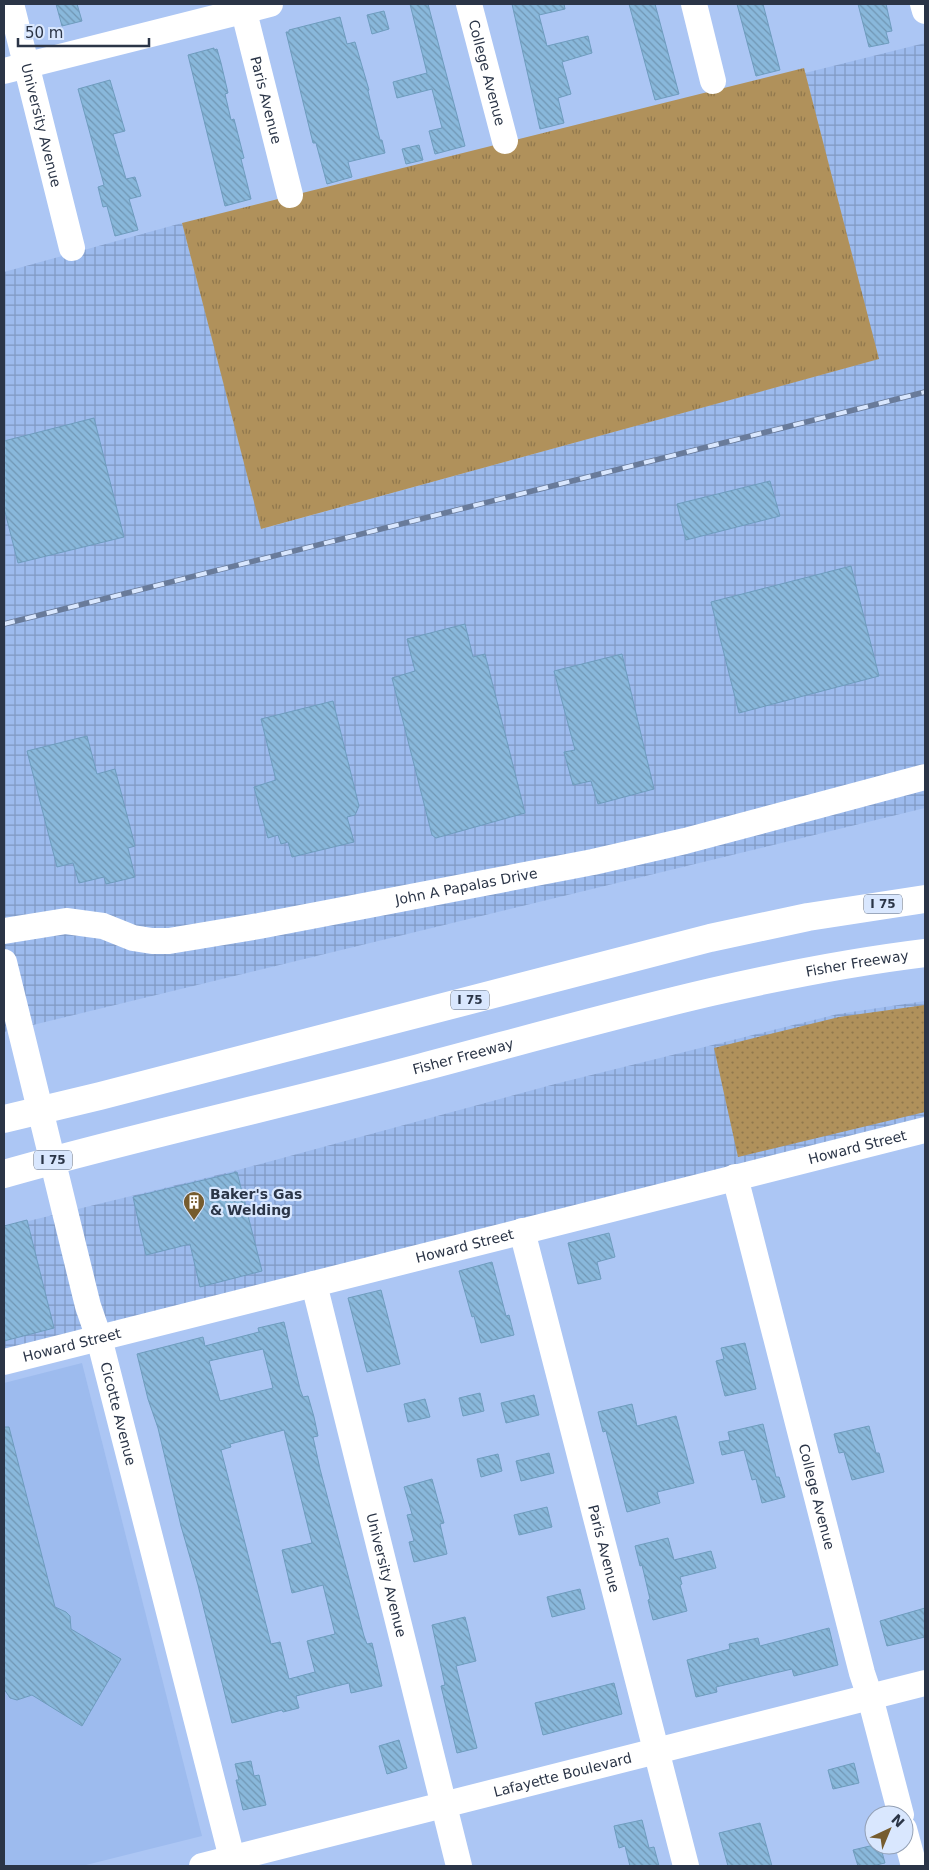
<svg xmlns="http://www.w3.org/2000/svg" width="929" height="1870" font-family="'DejaVu Sans',sans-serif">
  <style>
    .built { fill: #9dbbee }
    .industrial { fill: url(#industrial-grid) }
    .grass { fill: url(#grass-dots) }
    .park { fill: url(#park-tufts) }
    .building { fill: url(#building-back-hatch); stroke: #6e9cbe; fill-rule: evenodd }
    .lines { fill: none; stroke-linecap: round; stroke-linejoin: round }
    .minor { stroke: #fff; stroke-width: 26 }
    .highway { stroke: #fff; stroke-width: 28 }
    .rail-casing { stroke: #697b9a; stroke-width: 5.5 }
    .rail { stroke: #d9e7fe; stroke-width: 4; stroke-dasharray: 11; stroke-linecap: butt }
    .labels { text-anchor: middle; stroke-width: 4.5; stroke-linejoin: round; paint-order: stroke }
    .shield { fill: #d9e7fe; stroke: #5f6a7e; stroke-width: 1 }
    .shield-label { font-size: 12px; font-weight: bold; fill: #2b3547 }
    .street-label { font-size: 14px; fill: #2b3547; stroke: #d9e7fe }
    .poi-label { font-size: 14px; font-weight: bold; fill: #2b3547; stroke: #d9e7fe; text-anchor: start }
  </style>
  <defs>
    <pattern id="industrial-grid" width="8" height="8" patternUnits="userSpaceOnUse" patternTransform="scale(1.25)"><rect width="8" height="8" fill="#9dbbee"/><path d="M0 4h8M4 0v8" fill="none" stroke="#8099c3"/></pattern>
    <pattern id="grass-dots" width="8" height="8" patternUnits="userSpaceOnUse" patternTransform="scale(1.25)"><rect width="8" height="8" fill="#b0915b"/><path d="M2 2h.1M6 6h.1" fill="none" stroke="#8f774d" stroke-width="1.8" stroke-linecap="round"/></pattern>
    <pattern id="park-tufts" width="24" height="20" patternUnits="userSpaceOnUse" patternTransform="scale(1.25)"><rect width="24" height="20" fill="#b0915b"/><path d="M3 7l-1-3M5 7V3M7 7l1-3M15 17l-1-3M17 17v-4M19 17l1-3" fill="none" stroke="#8f774d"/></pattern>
    <pattern id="building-back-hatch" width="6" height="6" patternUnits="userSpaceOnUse" patternTransform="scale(1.25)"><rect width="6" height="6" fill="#89b8db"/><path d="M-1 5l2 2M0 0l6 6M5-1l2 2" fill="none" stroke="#7096b3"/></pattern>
  </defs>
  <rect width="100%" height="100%" fill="#acc6f4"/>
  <!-- built -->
  <path class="built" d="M 82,1363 L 202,1836 L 82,1866 L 4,1866 L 4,1383 Z"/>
  <!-- industrial -->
  <path class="industrial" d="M 925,43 L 925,808 L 4,1032 L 4,272 L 182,223 L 262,529 L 878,359 L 805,73 Z
    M 925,1001 L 925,1130 L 4,1362 L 4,1227 L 238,1170 L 555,1084 L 838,1014 Z"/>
  <!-- grass -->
  <path class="grass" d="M 925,1005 L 925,1112 L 738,1157 L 714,1048 L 839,1017 Z"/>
  <!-- park -->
  <path class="park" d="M 804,68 L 879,359 L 261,529 L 182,223 Z"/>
  <!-- building -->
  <path class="building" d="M 56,4 L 77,4 L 82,21 L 62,26 Z
    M 410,4 L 428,4 L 465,146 L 435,154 L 429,131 L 442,128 L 432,89 L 397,98 L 393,82 L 427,73 Z
    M 512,4 L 564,4 L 565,9 L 539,15 L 547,46 L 588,36 L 592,53 L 562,62 L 571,94 L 558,98 L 564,123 L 540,129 Z
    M 629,4 L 655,4 L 679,94 L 655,100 Z
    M 737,4 L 763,4 L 780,70 L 756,76 Z
    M 858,4 L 886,4 L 892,31 L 886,32 L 889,43 L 869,47 Z
    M 384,11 L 389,29 L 372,34 L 367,15 Z
    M 340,17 L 347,44 L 355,42 L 369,90 L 368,91 L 380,140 L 382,140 L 385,153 L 348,162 L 352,177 L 327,184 L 316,143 L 313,143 L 286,32 L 289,32 L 289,30 Z
    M 214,48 L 214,50 L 217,49 L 221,63 L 228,93 L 225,94 L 231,120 L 234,119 L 244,158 L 241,159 L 251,199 L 225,206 L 188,55 Z
    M 110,80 L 125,131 L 113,134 L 126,179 L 135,177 L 141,196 L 129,199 L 138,230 L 115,236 L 107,206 L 103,207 L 98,187 L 104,185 L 78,89 Z
    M 419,145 L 423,160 L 406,164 L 402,149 Z
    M 94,418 L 124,537 L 18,563 L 4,508 L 4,441 Z
    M 770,481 L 780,516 L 686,540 L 677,504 Z
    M 851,566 L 879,676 L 739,713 L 711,602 Z
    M 465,624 L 473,657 L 485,654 L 525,813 L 436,838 L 432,835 L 392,678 L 415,671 L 407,639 Z
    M 622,654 L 654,789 L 598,804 L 591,781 L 573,785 L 564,752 L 575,750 L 554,671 Z
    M 333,701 L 359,806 L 355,815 L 347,817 L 354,842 L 292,857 L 288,842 L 281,844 L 278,835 L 268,838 L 254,787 L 276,780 L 261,719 Z
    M 87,736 L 97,774 L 115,769 L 135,846 L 128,848 L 135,877 L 106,884 L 104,877 L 79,883 L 73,863 L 57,867 L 27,751 Z
    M 237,1172 L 262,1271 L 200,1287 L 190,1244 L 146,1255 L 133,1197 Z
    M 27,1220 L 54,1328 L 4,1341 L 4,1226 Z
    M 609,1233 L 615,1257 L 597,1262 L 601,1279 L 578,1284 L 568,1243 Z
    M 492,1262 L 506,1316 L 509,1315 L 514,1335 L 481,1343 L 474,1316 L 472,1317 L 459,1271 Z
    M 381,1290 L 400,1364 L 367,1372 L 348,1298 Z
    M 284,1322 L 300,1389 L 303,1397 L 308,1396 L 314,1417 L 318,1436 L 313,1437 L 320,1469 L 364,1636 L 367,1644 L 372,1643 L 382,1686 L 351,1693 L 349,1683 L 296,1696 L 299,1708 L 283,1712 L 282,1710 L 232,1723 L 198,1585 L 181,1526 L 158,1428 L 148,1399 L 137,1354 L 203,1337 L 205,1346 L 259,1332 L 258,1328 ZM 263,1349 L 273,1388 L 220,1401 L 209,1361 ZM 284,1430 L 312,1543 L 282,1550 L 292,1593 L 323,1585 L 335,1634 L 307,1641 L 315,1672 L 289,1679 L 280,1642 L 271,1644 L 221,1450 L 231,1447 L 230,1444 Z
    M 745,1343 L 756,1389 L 725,1396 L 716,1361 L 724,1359 L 721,1348 Z
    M 480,1393 L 484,1411 L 463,1416 L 459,1398 Z
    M 534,1395 L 539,1415 L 506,1423 L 501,1403 Z
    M 425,1399 L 430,1417 L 408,1422 L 404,1404 Z
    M 632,1404 L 637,1426 L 676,1416 L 694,1483 L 657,1492 L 660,1503 L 627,1512 L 606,1431 L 603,1432 L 598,1412 Z
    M 763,1424 L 776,1477 L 779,1477 L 785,1497 L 762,1503 L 756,1479 L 752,1480 L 744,1450 L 722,1455 L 719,1442 L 730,1440 L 728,1432 Z
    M 869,1426 L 876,1453 L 879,1453 L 884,1472 L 852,1480 L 844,1452 L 839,1453 L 834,1434 Z
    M 4,1427 L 9,1427 L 55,1607 L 66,1612 L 70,1616 L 71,1629 L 121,1659 L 82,1726 L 32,1695 L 17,1700 L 10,1698 L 4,1689 Z
    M 549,1453 L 554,1473 L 521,1481 L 516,1461 Z
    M 498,1454 L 502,1471 L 481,1477 L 477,1459 Z
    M 432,1479 L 444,1523 L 440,1524 L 447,1554 L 414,1562 L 409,1542 L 414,1541 L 407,1515 L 412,1514 L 404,1487 Z
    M 547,1507 L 552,1527 L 519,1535 L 514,1515 Z
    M 668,1538 L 674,1560 L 711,1551 L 716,1568 L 680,1577 L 682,1584 L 680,1585 L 687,1611 L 653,1620 L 648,1600 L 650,1599 L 642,1565 L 640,1566 L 635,1546 Z
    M 580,1589 L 585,1609 L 552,1617 L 547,1597 Z
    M 925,1608 L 925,1637 L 887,1646 L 880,1621 Z
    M 465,1617 L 476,1661 L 456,1666 L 477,1748 L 457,1753 L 441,1686 L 445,1685 L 432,1625 Z
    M 829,1628 L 838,1665 L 794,1676 L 792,1669 L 716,1687 L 717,1692 L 696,1697 L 687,1660 L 730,1649 L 729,1644 L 758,1638 L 760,1646 Z
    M 614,1683 L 622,1714 L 543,1735 L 535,1703 Z
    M 399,1740 L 407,1768 L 387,1774 L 379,1746 Z
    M 251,1761 L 254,1776 L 259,1775 L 266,1805 L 243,1810 L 236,1780 L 239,1780 L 235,1764 Z
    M 854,1763 L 859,1783 L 833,1789 L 828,1770 Z
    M 642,1820 L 649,1848 L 654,1847 L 659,1866 L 630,1866 L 625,1846 L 619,1848 L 614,1826 Z
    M 760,1823 L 772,1866 L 728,1866 L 719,1833 Z
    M 874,1845 L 880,1845 L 885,1863 L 872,1866 L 858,1866 L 853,1850 Z"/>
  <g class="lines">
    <!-- minor -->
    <g class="minor">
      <path id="s1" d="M 11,4 L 72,248"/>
      <path id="s2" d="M 242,4 L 290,195"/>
      <path id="s3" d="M 469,4 L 505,141"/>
      <path d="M 694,4 L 713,81"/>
      <path d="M 923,4 L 925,11"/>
      <path d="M 4,71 L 270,4"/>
      <path id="s4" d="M 4,931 L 66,921 L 103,926 L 133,938 L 152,941 L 169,941 L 259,926 L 593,862 L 685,841 L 925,777"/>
      <path id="s5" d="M 4,962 L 88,1306 L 99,1338 L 234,1866"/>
      <path id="s6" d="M 735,1177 L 862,1673 L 870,1697 L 901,1815"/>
      <path id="s7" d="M 522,1231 L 686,1866"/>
      <path id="s8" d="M 314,1284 L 459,1866"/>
      <path id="s9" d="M 4,1362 L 925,1130"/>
      <path d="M 904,1829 L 914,1866"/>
      <path id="s10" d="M 202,1866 L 925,1683"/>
    </g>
    <!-- highway -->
    <g class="highway">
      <path d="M 4,1119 L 100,1096 L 710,938 L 808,917 L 925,899"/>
      <path id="s11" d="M 4,1174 C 141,1135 281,1105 419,1068 C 586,1024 753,974 925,953"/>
    </g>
    <!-- rail casing -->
    <g class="rail-casing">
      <path id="rail" d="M 4,624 L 925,392"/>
    </g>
    <!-- rail -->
    <use href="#rail" class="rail"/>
  </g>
  <!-- icons -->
  <defs>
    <g id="building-pin" transform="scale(1.125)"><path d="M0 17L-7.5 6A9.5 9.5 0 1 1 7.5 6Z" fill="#765c2e" stroke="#d9e7fe"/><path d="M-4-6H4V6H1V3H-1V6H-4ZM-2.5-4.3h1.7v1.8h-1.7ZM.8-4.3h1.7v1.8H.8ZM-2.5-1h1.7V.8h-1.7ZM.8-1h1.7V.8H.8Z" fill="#fff"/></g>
  </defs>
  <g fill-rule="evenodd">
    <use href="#building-pin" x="194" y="1202"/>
  </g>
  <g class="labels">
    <!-- shield labels -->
    <g class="shield">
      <rect x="864" y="894.5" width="38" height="19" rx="4"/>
      <rect x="451" y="990.5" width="38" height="19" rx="4"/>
      <rect x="34" y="1150.5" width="38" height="19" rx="4"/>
    </g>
    <g class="shield-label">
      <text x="883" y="908">I 75</text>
      <text x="470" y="1004">I 75</text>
      <text x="53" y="1164">I 75</text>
    </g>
    <!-- street labels -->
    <g class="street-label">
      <text dy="5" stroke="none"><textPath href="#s3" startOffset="71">College Avenue</textPath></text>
      <text dy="5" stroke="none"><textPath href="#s2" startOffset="99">Paris Avenue</textPath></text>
      <text dy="5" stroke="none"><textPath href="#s1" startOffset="125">University Avenue</textPath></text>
      <text dy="5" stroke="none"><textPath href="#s4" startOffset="471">John A Papalas Drive</textPath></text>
      <text dy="5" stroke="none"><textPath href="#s11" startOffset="879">Fisher Freeway</textPath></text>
      <text dy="5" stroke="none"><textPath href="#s11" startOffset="474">Fisher Freeway</textPath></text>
      <text dy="5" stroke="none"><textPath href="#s9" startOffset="880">Howard Street</textPath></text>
      <text dy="5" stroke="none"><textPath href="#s9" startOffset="475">Howard Street</textPath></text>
      <text dy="5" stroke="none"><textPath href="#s9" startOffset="70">Howard Street</textPath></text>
      <text dy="5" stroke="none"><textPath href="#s5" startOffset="466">Cicotte Avenue</textPath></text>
      <text dy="5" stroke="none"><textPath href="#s6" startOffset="330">College Avenue</textPath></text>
      <text dy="5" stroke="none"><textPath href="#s7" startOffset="328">Paris Avenue</textPath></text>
      <text dy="5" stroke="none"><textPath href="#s8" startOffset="300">University Avenue</textPath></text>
      <text dy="5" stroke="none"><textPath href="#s10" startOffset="372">Lafayette Boulevard</textPath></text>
    </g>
    <!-- poi labels -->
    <g class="poi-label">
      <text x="210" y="1199">Baker's Gas<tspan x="210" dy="16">&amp; Welding</tspan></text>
    </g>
  </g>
  <!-- border -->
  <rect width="929" height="1870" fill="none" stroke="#2b3547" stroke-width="10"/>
  <!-- north arrow -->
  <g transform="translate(889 1830) rotate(44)"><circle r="24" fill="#d9e7fe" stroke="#93a0b5"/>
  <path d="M0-4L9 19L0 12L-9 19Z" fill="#765c2e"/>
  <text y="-8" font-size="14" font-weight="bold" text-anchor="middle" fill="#2b3547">N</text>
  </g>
  <!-- scale -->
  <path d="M18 38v8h131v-8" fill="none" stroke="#2b3547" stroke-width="2.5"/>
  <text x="25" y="38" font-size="15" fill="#2b3547" stroke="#d9e7fe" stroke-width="4" paint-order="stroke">50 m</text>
</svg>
